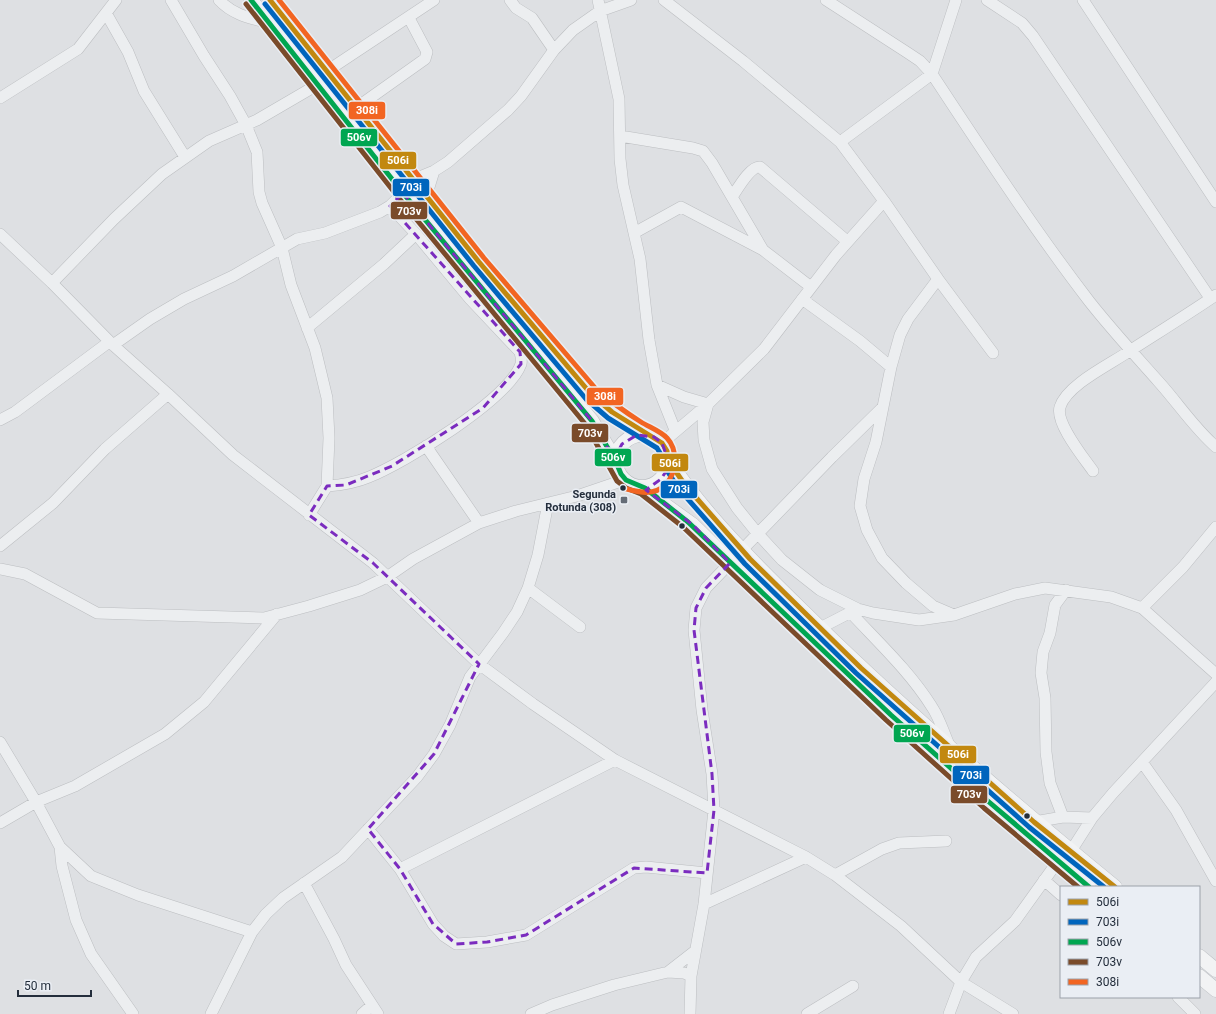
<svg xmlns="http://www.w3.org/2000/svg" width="1216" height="1014" font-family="Roboto,sans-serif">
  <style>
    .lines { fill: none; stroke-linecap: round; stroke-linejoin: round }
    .minor-casing { stroke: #bcbec1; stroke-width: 12 }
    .major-casing { stroke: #babdc1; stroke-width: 15 }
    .minor { stroke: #eceef0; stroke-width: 11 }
    .major { stroke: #f2f3f4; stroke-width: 14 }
    .bus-1-casing { stroke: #eaeef4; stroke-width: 8 }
    .bus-2-casing { stroke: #eaeef4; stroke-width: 8 }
    .bus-3-casing { stroke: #eaeef4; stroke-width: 8 }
    .bus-4-casing { stroke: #eaeef4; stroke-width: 8 }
    .bus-5-casing { stroke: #eaeef4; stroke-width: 8 }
    .bus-1 { stroke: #c2880f; stroke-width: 5 }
    .bus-2 { stroke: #0065bd; stroke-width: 5 }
    .bus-3 { stroke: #00a651; stroke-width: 5 }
    .bus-4 { stroke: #7a4b2a; stroke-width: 5 }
    .bus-5 { stroke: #f26522; stroke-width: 5 }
    .marked { fill: none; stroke: #7b2cbf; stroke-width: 3; stroke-dasharray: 8 5; stroke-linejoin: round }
    .bus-dot { fill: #242e3c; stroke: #eaeef4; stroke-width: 1.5 }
    .poi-dot { fill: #656c76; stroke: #eaeef4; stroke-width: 1.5 }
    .labels { text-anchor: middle; stroke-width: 3; stroke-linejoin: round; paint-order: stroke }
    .poi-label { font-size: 11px; font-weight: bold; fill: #242e3c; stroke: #eaeef4; text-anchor: end }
    .line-badge { stroke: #eaeef4; stroke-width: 1.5 }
    .badge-label { font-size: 11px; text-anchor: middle; font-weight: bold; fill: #fff }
  </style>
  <rect width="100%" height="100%" fill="#dee0e3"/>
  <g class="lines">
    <!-- minor casing -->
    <g class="minor-casing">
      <path id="minor" d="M 171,0 L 204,56 L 230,96 L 246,125 L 257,152 L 259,192 L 262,203 L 282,248 L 291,285 L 315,348 L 327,398 L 329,438 L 327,486 L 309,515
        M 219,0 C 233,15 250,18 269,23
        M 510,0 L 516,8 L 532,18 L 554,50
        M 598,0 L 619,99 L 620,159 L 623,185 L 640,259 L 649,340 L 657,385 L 675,430
        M 664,0 L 743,61 L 840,142 L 884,201 L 938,279 L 993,353
        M 826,0 L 908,53 L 920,61 L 932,74 C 983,151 1033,228 1089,301 C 1111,329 1135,355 1158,381 C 1178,403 1194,428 1216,447
        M 987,0 L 1022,23 L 1033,36 L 1210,298
        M 1083,0 L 1216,202
        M 106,13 L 128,52 L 144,91 L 185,157
        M 327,71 L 434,0
        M 0,98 L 78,49 L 116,0
        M 356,108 L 425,59 L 427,52 L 409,18
        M 620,136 L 693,148 L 703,151 L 712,163 L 763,250 L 811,287
        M 840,142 L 932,74 L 956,0
        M 412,180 L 434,171 L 448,162 L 508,110 L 521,96 L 554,50 L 573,30 L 600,11 L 631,0
        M 426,197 L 434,171
        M 732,197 C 737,190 750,166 760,167 L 847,241
        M 634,233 L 681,207 L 763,250
        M 0,234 L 52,283 L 113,345 L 168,394 L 233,455 L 373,563 L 479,664 L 533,704 L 615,760 L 806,857 L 835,875 L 901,926 L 961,982 L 1013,1014
        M 938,279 L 908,319 L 900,335 L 891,367 L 876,442 L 864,479 L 860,506 L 867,530 L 882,558 L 906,583 L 933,606 L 954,615
        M 52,283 L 114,219 L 162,174 L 209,141 L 257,120 L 317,85
        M 802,299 L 860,341 L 891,367
        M 307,328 L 384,264 L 416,234
        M 113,345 L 150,319 L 184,299 L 233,276 L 297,239 L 325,233 L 380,212 L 390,206 L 403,193
        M 657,385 L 684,397 L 708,404 L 703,422 L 704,440 L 712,469 L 737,508 L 758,534 L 782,560 L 820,590 L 858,609 L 873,613 L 919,620 L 954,615 L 1015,594 L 1045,588 L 1111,597 L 1142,608 L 1216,674
        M 0,420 L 15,412 L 109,342
        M 662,443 L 708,404 L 764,349 L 836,255 L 884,201
        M 426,446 L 479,523
        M 1093,471 C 1084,458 1055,423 1060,407 C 1067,384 1113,363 1131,350 C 1159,332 1188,314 1216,295
        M 327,486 C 342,485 355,483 369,477 C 404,463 508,400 521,364 C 522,360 521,356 520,352 L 470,299 L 416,234 L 390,206
        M 0,546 L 53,503 L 105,449 L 168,394
        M 741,551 L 832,457 L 883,407
        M 0,569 L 25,574 L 97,613 L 264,618 L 309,606 L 360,590 L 387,577 L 413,559 L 479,523 L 516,511 L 577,496 L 624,480
        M 528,588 L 580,627
        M 1142,608 L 1183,567 L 1216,527
        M 851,613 C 879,643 910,672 932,707 C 940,719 944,734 950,747
        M 820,628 L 857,609
        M 0,742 L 36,802 L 60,847 L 62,866 L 76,920 L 91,954 L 133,1014
        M 1142,762 L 1176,810 L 1216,881
        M 1063,817 L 1050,783 L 1046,752 L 1045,698 L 1041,673 L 1043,652 L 1050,633 L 1055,605 L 1066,590
        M 1034,822 L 1063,817 L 1092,818
        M 0,823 L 36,802 L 75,786 L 165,734 L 204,702 L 277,614
        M 368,829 L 400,869 L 433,924 L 444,936 L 456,944 L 487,942 L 526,935 L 634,868 L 646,867 L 707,873
        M 60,847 L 91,876 L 138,895 L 252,932
        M 1071,851 L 1092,818 L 1113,793 L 1216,682
        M 400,869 L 615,760
        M 835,875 L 882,849 L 899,843 L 946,841
        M 1044,880 L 1061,895
        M 304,883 L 334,939 L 346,965 L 378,1014
        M 704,904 L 806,857
        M 668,972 L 684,973 L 691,976
        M 1178,997 L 1195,1014
        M 211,1014 L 252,932 L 266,914 L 283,898 L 342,857 L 417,777 L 434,754 L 450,725 L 470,677 L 503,633 L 517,612 L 528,588 L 538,555 L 548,503
        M 362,1014 L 371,1006
        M 531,1014 L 552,1005 L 614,985 L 668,972 L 695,951
        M 690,1014 L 691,976 L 704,904 L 714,810 L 712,774 L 702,710 L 694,630 L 696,608 L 706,588 L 730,563
        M 807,1014 L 853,986
        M 949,1014 L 961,982 L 976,957 L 1015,921 L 1058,861"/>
    </g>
    <!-- major casing -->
    <g class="major-casing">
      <path id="major" d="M 251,0 L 403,193 L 592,421 L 616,461
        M 270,0 L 479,262 L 591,394 L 612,412 L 646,434
        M616 461a26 26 0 1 1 52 0a26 26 0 1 1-52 0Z
        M 668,460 C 709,521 762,571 814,622 C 909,715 1011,802 1115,887
        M 643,487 L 654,497 L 693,525 L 854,683 L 975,790 L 1089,887
        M 1199,956 L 1216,970
        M 1199,976 L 1216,990"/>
    </g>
    <!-- minor -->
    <use href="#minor" class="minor"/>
    <!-- major -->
    <use href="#major" class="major"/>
    <!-- bus-1 casing -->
    <g class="bus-1-casing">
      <path id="bus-1" d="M 270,0 L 479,262 L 591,394 L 612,412 L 662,443 L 667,451 L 668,460 L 685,485 L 750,559 L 861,668 L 1034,822 L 1115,887"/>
    </g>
    <!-- bus-2 casing -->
    <g class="bus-2-casing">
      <path id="bus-2" d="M 265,4 L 474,266 L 586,399 L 608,418 L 657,448 L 660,453 L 662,463 L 679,489 L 745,564 L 856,673 L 1029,827 L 1104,887"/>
    </g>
    <!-- bus-3 casing -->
    <g class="bus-3-casing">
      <path id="bus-3" d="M 251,0 L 403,193 L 592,421 L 616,462 L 621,474 L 626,480 L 645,488 L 688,522 L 891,715 L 989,802 L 1089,887"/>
    </g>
    <!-- bus-4 casing -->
    <g class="bus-4-casing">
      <path id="bus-4" d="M 246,4 L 398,197 L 586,425 L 617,481 L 626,488 L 641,494 L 683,527 L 886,720 L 984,808 L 1078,887"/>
    </g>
    <!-- bus-5 casing -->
    <g class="bus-5-casing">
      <path id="bus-5" d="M 279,0 L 484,258 L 596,389 C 610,401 625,412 641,422 C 649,427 660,431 667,438 C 678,450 677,472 666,484 C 654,497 638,492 623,488"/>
    </g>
    <!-- bus-1 -->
    <use href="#bus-1" class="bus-1"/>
    <!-- bus-2 -->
    <use href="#bus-2" class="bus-2"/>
    <!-- bus-3 -->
    <use href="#bus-3" class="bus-3"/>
    <!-- bus-4 -->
    <use href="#bus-4" class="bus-4"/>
    <!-- bus-5 -->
    <use href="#bus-5" class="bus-5"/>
  </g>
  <!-- marked area -->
  <path class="marked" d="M 403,193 L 592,421 L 614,459 L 622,444 L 637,435 L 654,437 L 662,443 L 668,460 L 667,470 L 661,479 L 646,490 L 693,525 L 730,563 L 706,588 L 696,608 L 694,630 L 712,774 L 714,810 L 707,873 L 634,868 L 526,935 L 487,942 L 456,944 L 433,924 L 400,869 L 368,829 L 434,754 L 479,664 L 373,563 L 309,515 L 327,486 L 346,485 L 392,466 L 483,408 L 521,364 L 520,352 L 390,206 Z"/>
  <!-- markers -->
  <g class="bus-dot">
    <circle cx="623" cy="488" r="3.5"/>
    <circle cx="682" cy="526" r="3.5"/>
    <circle cx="1027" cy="816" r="3.5"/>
  </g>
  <rect class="poi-dot" x="620" y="496" width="8" height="8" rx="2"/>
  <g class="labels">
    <!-- poi labels -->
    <g class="poi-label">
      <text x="616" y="498">Segunda<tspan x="616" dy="13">Rotunda (308)</tspan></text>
    </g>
  </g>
  <g class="line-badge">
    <rect x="348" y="101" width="38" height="19" rx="4" fill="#f26522"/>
    <rect x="340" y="128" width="38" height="19" rx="4" fill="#00a651"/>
    <rect x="379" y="151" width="38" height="19" rx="4" fill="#c2880f"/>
    <rect x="392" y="178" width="38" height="19" rx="4" fill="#0065bd"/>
    <rect x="390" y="201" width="38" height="19" rx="4" fill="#7a4b2a"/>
    <rect x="586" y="387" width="38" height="19" rx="4" fill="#f26522"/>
    <rect x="571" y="423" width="38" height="20" rx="4" fill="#7a4b2a"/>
    <rect x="594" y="448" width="38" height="19" rx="4" fill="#00a651"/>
    <rect x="651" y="453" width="38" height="19" rx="4" fill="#c2880f"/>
    <rect x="660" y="480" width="38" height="19" rx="4" fill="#0065bd"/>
    <rect x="893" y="724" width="38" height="19" rx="4" fill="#00a651"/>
    <rect x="939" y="745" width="38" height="19" rx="4" fill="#c2880f"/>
    <rect x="952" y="765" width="38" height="20" rx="4" fill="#0065bd"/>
    <rect x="950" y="785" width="38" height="19" rx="4" fill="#7a4b2a"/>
  </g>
  <g class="badge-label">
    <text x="367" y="114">308i</text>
    <text x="359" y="141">506v</text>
    <text x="398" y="164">506i</text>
    <text x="411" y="191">703i</text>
    <text x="409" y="215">703v</text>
    <text x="605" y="400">308i</text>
    <text x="590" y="437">703v</text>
    <text x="613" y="461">506v</text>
    <text x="670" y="467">506i</text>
    <text x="679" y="493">703i</text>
    <text x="912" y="737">506v</text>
    <text x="958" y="758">506i</text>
    <text x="971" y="779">703i</text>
    <text x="969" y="798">703v</text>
  </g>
  <!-- legend -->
  <rect x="1060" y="886" width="140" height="112" fill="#eaeef4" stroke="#9ba1aa"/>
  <rect x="1068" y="899" width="20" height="6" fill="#c2880f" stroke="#9ba1aa"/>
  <text x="1096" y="906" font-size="12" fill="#242e3c">506i</text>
  <rect x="1068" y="919" width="20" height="6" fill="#0065bd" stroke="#9ba1aa"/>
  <text x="1096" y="926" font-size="12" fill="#242e3c">703i</text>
  <rect x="1068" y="939" width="20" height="6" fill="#00a651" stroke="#9ba1aa"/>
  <text x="1096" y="946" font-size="12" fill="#242e3c">506v</text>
  <rect x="1068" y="959" width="20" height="6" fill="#7a4b2a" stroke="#9ba1aa"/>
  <text x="1096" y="966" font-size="12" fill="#242e3c">703v</text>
  <rect x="1068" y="979" width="20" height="6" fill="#f26522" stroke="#9ba1aa"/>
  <text x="1096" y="986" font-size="12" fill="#242e3c">308i</text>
  <!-- scale -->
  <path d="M18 990v6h73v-6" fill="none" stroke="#242e3c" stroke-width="2"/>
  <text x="24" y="990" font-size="12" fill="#242e3c" stroke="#eaeef4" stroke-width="3" paint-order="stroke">50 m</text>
</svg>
